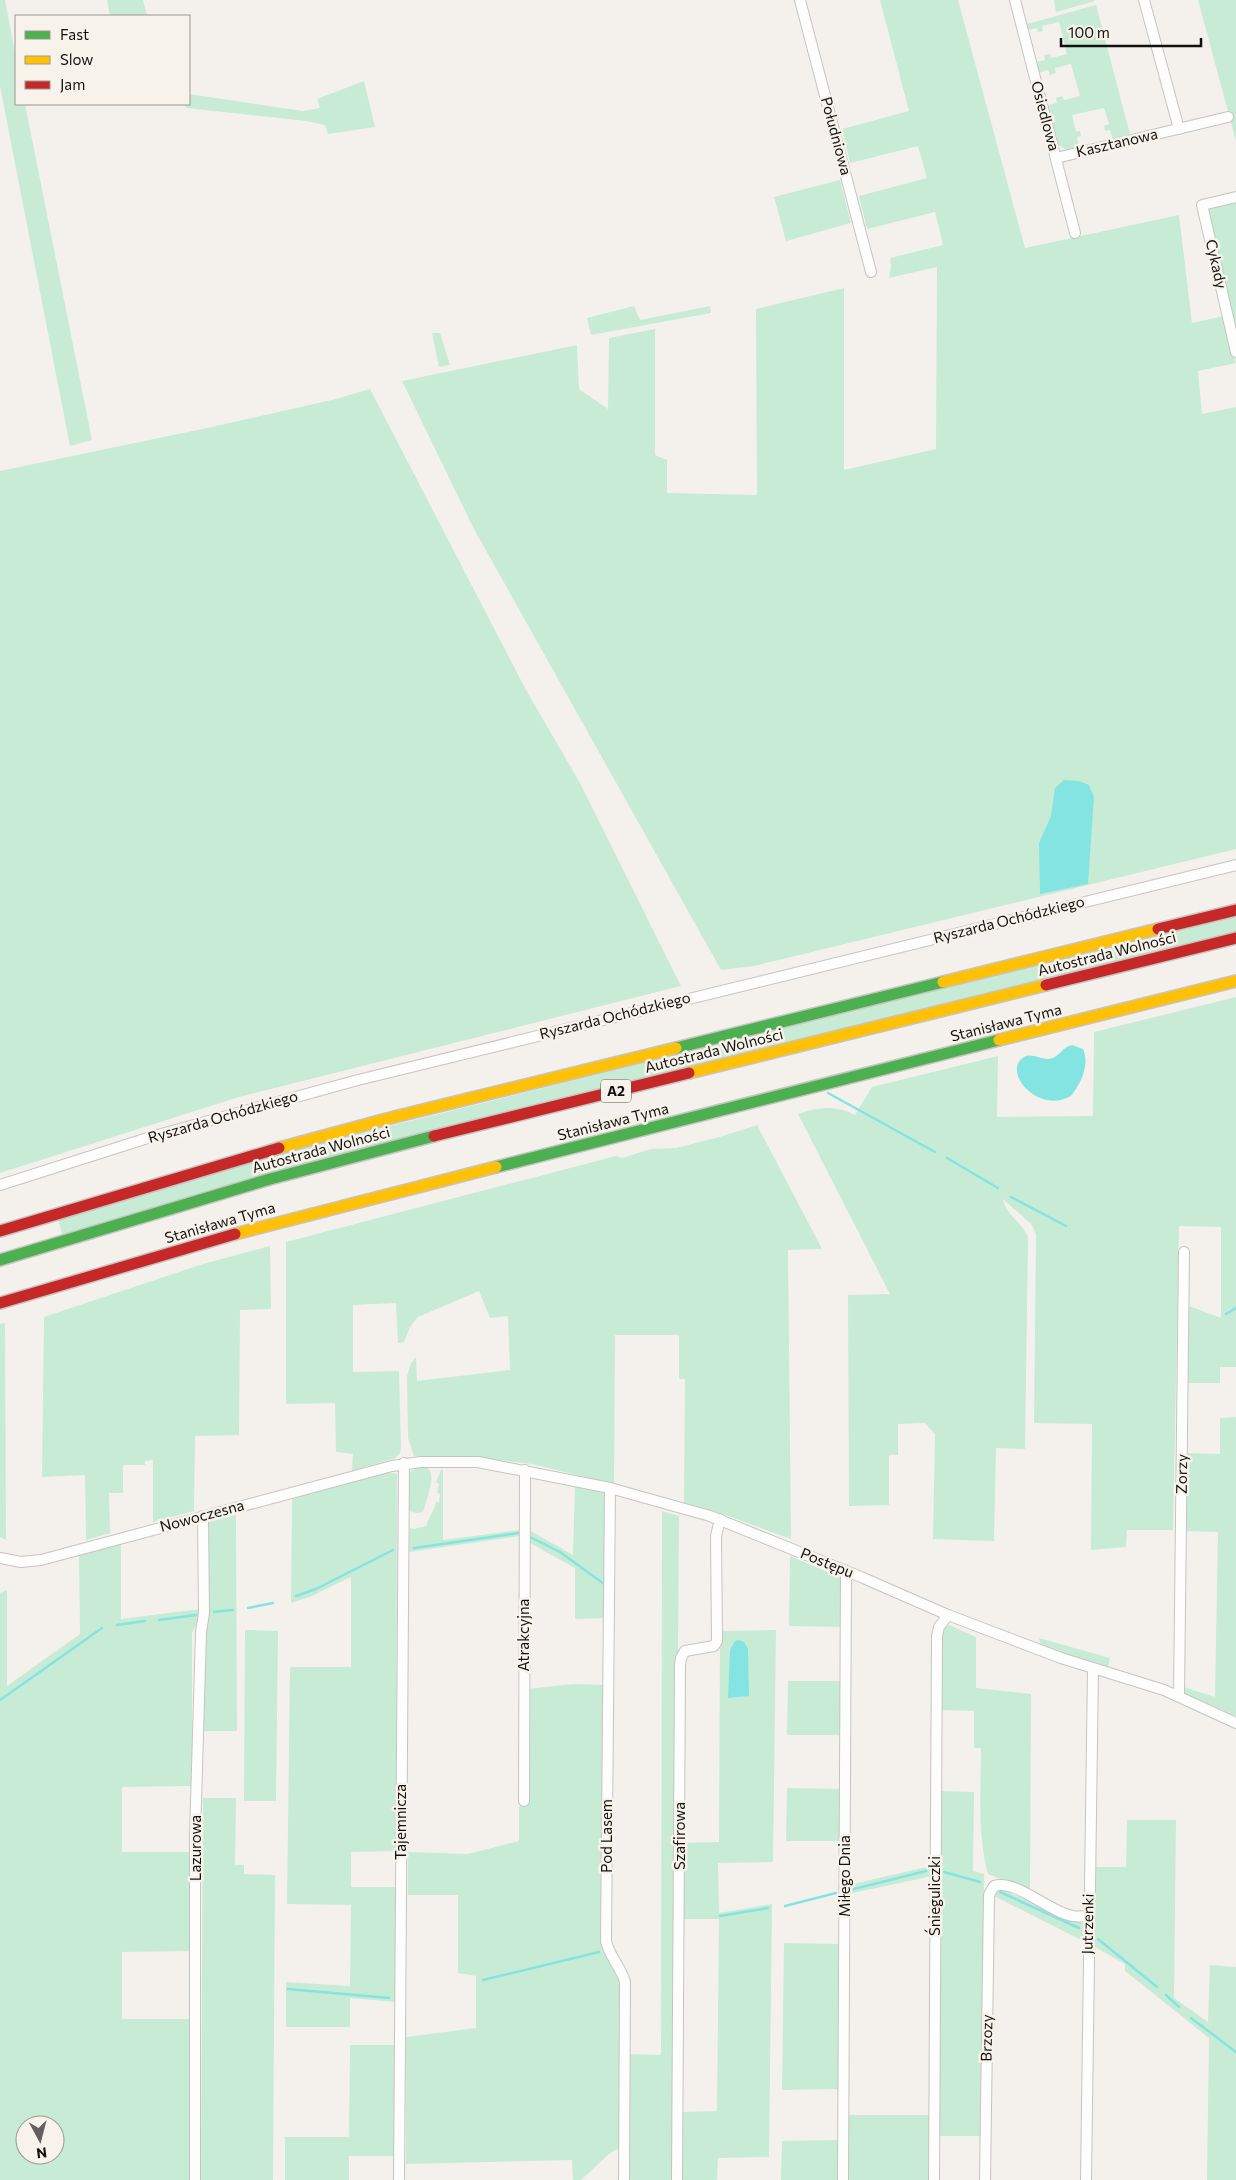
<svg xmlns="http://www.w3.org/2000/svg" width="1236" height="2180" font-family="Commissioner,sans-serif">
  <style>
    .green { fill: #c8ebd6; fill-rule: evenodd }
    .water { fill: #84e4e2 }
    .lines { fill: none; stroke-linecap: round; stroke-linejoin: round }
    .stream { stroke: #84e4e2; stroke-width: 2.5 }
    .street-casing { stroke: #c6c4c2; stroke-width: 12 }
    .fast-casing { stroke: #c6c4c2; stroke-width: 14 }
    .slow-casing { stroke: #c6c4c2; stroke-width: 14 }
    .jam-casing { stroke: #c6c4c2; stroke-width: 14 }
    .street { stroke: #fdfdfc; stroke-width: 10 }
    .fast { stroke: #4caf50; stroke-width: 11 }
    .slow { stroke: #ffc107; stroke-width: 11 }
    .jam { stroke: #c62828; stroke-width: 11 }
    .labels { text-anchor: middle; stroke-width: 5; stroke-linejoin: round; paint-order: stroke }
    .shield { fill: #f7f2ea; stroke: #575451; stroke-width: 1 }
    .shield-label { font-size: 14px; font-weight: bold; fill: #13110f }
    .street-label { font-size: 15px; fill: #13110f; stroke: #f7f2ea }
  </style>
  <rect width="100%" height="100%" fill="#f4f1ed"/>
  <!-- green -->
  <path class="green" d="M 0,0 L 5,0 L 16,58 L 16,104 L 25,104 L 92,440 L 70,446 L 0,86 Z
    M 107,0 L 143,0 L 147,16 L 110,16 Z
    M 880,0 L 958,0 L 1025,248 L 1179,215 L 1192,323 L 1224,316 L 1236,363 L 1198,371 L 1202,414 L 1236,407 L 1236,849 L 754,966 L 721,970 L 474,529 L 402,381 L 577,345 L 579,389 L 608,409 L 609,338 L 655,329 L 655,455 L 667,460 L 667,493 L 757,495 L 756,309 L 844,288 L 844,470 L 936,449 L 937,267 L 889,278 L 891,267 L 890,258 L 943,245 L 935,212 L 867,229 L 859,196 L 927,178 L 918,146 L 850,163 L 842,129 L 909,111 ZM 722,645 L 721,922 L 721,921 Z
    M 1054,0 L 1095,0 L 1095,1 L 1056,12 Z
    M 1198,0 L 1236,0 L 1236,141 Z
    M 1096,5 L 1130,134 L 1113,139 L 1110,130 L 1105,131 L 1104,126 L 1109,124 L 1104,108 L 1072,115 L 1076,131 L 1080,131 L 1081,136 L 1077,137 L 1079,147 L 1067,150 L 1058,145 L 1048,105 L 1057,103 L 1056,98 L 1062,96 L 1064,100 L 1080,96 L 1071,64 L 1055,68 L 1056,73 L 1050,75 L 1048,70 L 1039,73 L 1037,62 L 1045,60 L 1044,55 L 1050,54 L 1051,58 L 1067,54 L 1059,22 L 1042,26 L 1043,31 L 1038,32 L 1037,28 L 1028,30 L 1027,24 Z
    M 364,81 L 375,127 L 328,134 L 325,125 L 306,121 L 186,108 L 185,104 L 189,104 L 189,94 L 303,111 L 320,108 L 317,99 Z
    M 840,180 L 851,223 L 786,241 L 774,197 Z
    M 1236,202 L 1236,336 L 1206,209 Z
    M 634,306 L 640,320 L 710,306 L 711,313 L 591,335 L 587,318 Z
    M 432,333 L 440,333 L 450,365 L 439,367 Z
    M 370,389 L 526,690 L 580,783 L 681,986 L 239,1097 L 0,1173 L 0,471 L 207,428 L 336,399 Z
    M 1236,916 L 1236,933 L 62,1234 L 58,1219 L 305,1147 Z
    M 1236,997 L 1236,1367 L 1220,1367 L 1220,1383 L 1188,1383 L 1189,1306 L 1221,1318 L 1221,1227 L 1179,1226 L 1173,1530 L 1127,1530 L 1126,1547 L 1091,1550 L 1092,1424 L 1034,1423 L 1036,1234 L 1031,1224 L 1003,1199 C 1005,1214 1023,1223 1028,1237 L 1025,1449 L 996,1448 L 994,1541 L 933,1539 L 935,1434 L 925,1423 L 898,1424 L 898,1455 L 889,1455 L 889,1505 L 849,1506 L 848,1295 L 890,1294 L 798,1114 C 819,1107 835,1105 855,1115 L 872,1087 L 998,1056 L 997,1117 L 1093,1116 L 1094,1032 Z
    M 757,1125 L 821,1247 L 821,1249 L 788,1250 L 791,1539 L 720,1513 L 684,1503 L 685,1379 L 679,1379 L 679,1335 L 615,1335 L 614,1484 L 532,1464 L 489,1459 L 414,1456 L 408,1438 L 407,1376 L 411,1363 L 416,1357 L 417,1381 L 510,1370 L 508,1316 L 490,1318 L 479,1291 L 418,1317 L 410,1327 L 404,1342 L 398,1343 L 396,1303 L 353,1305 L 353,1372 L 399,1371 L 401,1447 L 400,1453 L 395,1458 L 352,1471 L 353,1454 L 336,1452 L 335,1403 L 286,1404 L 286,1242 L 616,1156 L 622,1158 L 651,1149 L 676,1148 L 723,1136 Z
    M 270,1246 L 271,1309 L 240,1310 L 239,1435 L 195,1436 L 194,1511 L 153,1522 L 153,1460 L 145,1461 L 145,1465 L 123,1465 L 123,1493 L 109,1493 L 110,1533 L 86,1540 L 85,1475 L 42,1477 L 44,1317 L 203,1264 Z
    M 5,1323 L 6,1540 L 0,1537 L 0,1324 Z
    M 1236,1417 L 1236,1716 L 1183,1693 L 1184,1687 L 1215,1697 L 1218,1532 L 1186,1531 L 1187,1453 L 1220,1454 L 1220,1418 Z
    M 419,1467 L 427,1467 C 437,1476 427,1497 424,1509 L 423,1512 L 417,1513 L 409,1511 L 408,1473 Z
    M 441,1470 L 443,1470 L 443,1540 L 520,1530 L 520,1536 L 409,1552 L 410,1528 L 414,1529 L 426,1526 C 429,1516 434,1512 436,1502 L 439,1502 L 440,1494 L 437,1493 L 439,1484 L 436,1482 Z
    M 387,1472 L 397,1474 L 396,1851 L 351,1852 L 351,1887 L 396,1887 L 396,2002 L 350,1998 L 350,2027 L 286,2027 L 286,1982 L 350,1986 L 351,1905 L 287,1904 L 290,1667 L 351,1667 L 351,1577 L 312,1596 L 291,1603 L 292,1499 Z
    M 575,1486 L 607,1493 L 607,1618 L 575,1619 L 575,1568 L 528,1542 L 529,1530 L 573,1555 Z
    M 662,1511 L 679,1516 L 674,2180 L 628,2180 L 629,2054 L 661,2055 Z
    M 236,1515 L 237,1731 L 204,1731 L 204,1628 L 209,1609 L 209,1522 Z
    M 121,1543 L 121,1619 L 200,1609 L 199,1619 L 192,1633 L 192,1786 L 122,1787 L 122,1852 L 191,1852 L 191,1951 L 122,1952 L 122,2019 L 191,2019 L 189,2180 L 0,2180 L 0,1593 L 7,1590 L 7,1686 L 80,1634 L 79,1552 ZM 25,2125 L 55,2125 L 55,2155 L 25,2155 Z
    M 790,1556 L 842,1578 L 841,1627 L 789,1626 Z
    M 949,1625 L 976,1637 L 976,1688 L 1031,1694 L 1030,1891 L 988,1874 C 977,1834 981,1790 981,1748 L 974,1748 L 974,1711 L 941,1710 L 942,1630 Z
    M 245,1630 L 278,1631 L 276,1801 L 244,1801 Z
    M 776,1630 L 773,1862 L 718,1863 L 719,1913 L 772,1904 L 769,2157 L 718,2158 L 717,2180 L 680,2180 L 681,2112 L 717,2111 L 719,1919 L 682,1919 L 682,1843 L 719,1842 L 720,1631 Z
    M 1039,1638 L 1110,1658 L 1108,1668 L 1041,1646 Z
    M 788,1681 L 841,1681 L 841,1735 L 787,1735 Z
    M 573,1684 L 606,1685 L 603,1946 C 608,1964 618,1966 622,1983 L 619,2148 L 609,2154 L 581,2180 L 573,2180 L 572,2160 L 406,2164 L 406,2037 L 476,2028 L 476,1976 L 458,1973 L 458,1895 L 408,1895 L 408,1852 L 468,1854 L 519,1841 L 519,1806 L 527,1807 L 527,1689 Z
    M 787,1788 L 841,1789 L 840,1841 L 786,1841 Z
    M 941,1791 L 974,1792 L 973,1871 L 984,1874 L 981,2136 L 939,2136 Z
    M 203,1798 L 236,1798 L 235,1865 L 244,1865 L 244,1874 L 275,1875 L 273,2180 L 201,2180 Z
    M 1127,1820 L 1176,1820 L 1174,1998 L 1208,2022 L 1210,1965 L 1236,1967 L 1236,2180 L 1207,2180 L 1209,2038 L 1125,1971 L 1125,1964 L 1095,1947 L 1095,1867 L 1126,1867 Z
    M 931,1866 L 932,1876 L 848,1894 L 848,1885 Z
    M 1000,1889 L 1083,1923 L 1083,1941 L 994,1896 Z
    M 784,1943 L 839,1944 L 839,2089 L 782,2090 Z
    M 350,2045 L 396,2045 L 394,2156 L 349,2156 L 349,2180 L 285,2180 L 285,2137 L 349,2137 Z
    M 848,2115 L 931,2115 L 930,2180 L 847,2180 Z
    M 838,2140 L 838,2180 L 781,2180 L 782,2141 Z"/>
  <!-- water -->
  <path class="water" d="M 1064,780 L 1079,781 L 1089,785 L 1094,797 L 1088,884 L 1040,894 L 1039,843 L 1051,816 L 1055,788 Z
    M 1072,1045 L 1083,1049 C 1090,1065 1081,1083 1071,1096 C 1038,1115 1001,1071 1024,1057 C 1033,1052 1043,1062 1053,1058 C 1061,1054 1063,1047 1072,1045 Z
    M 739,1640 L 744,1642 L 748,1649 L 749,1696 L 728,1698 L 730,1650 L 735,1641 Z"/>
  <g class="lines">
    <!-- stream -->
    <path class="stream" d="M 828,1093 L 935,1152
      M 947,1158 L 998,1188
      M 1011,1197 L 1066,1226
      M 1226,1314 L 1236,1308
      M 530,1537 L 560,1552 L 604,1584
      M 414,1548 L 518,1533
      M 296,1596 L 316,1589 L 393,1550
      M 248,1608 L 273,1603
      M 214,1612 L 233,1610
      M 159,1620 L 196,1615
      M 117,1625 L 145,1621
      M 0,1700 L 102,1628
      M 944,1872 L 980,1882
      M 850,1890 L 926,1871
      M 1000,1892 L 1079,1928
      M 785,1906 L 836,1893
      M 720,1916 L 768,1908
      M 1098,1939 L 1157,1987
      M 483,1980 L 599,1952
      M 288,1989 L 389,1998
      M 1166,1995 L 1179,2007
      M 1191,2018 L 1236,2052"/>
    <!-- street casing -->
    <g class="street-casing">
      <path id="street" d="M 800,0 L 871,272
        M 1015,0 L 1075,233
        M 1144,0 L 1179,129
        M 1056,158 L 1228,117
        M 1236,197 L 1202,205 L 1236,352
        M 0,1185 L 154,1136 L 358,1080 L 1236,865
        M 610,1488 L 606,1941 C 609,1956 621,1967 625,1982 L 624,2180
        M 0,1558 L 21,1562 L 41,1560 L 392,1466 L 421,1462 L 478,1462 L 610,1488 L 710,1516 L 861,1577 L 948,1615 L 1061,1658 L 1164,1690 L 1236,1723
        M 1179,1696 L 1184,1252
        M 524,1801 L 525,1470
        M 195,2180 L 195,1836 L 201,1632 L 204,1613 L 203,1516
        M 399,2180 L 404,1463
        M 677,2180 L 680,1665 L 681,1658 L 685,1651 L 714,1646 L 717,1641 L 716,1536 L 720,1519
        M 843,2180 L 846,1571
        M 934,2180 L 937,1636 L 939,1627 L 948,1615
        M 985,2180 L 989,1895 L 994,1886 C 1017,1879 1050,1913 1073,1916 C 1077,1917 1083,1916 1088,1916
        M 1086,2180 L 1093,1668"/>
    </g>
    <!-- fast casing -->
    <g class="fast-casing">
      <path id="fast" d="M 676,1048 L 943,982
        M 496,1167 L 999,1040
        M 0,1260 L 270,1179 L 434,1136"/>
    </g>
    <!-- slow casing -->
    <g class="slow-casing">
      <path id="slow" d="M 943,982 L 1158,929
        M 999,1040 L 1236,981
        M 689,1073 L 1046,985
        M 279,1148 L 398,1116 L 676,1048
        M 235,1234 L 496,1167"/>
    </g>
    <!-- jam casing -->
    <g class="jam-casing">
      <path id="jam" d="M 1158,929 L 1236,910
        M 1046,985 L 1236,938
        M 434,1136 L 689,1073
        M 0,1231 L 279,1148
        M 0,1303 L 235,1234"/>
    </g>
    <!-- street -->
    <use href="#street" class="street"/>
    <!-- fast -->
    <use href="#fast" class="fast"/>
    <!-- slow -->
    <use href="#slow" class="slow"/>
    <!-- jam -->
    <use href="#jam" class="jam"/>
  </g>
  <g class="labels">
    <!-- shield labels -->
    <rect class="shield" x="601" y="1079.5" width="30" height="23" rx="4"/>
    <g class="shield-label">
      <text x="616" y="1096">A2</text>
    </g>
    <!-- street labels -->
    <g class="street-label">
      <text transform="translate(1045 116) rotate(75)" y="5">Osiedlowa</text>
      <text transform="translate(836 136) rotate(75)" y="5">Południowa</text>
      <text transform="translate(1117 143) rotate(-13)" y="5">Kasztanowa</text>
      <text transform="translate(1216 264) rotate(77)" y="5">Cykady</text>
      <text transform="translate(1009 920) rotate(-14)" y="5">Ryszarda Ochódzkiego</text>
      <text transform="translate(1107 954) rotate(-14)" y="5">Autostrada Wolności</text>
      <text transform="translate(615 1016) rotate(-14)" y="5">Ryszarda Ochódzkiego</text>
      <text transform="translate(1006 1023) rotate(-14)" y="5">Stanisława Tyma</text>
      <text transform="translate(714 1051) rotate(-14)" y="5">Autostrada Wolności</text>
      <text transform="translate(223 1117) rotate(-16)" y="5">Ryszarda Ochódzkiego</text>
      <text transform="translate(613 1122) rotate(-14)" y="5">Stanisława Tyma</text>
      <text transform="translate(321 1150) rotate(-15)" y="5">Autostrada Wolności</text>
      <text transform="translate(220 1223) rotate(-16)" y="5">Stanisława Tyma</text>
      <text transform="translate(1182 1474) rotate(-89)" y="5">Zorzy</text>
      <text transform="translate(202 1516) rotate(-15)" y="5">Nowoczesna</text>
      <text transform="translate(827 1563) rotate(22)" y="5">Postępu</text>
      <text transform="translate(524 1635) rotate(-90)" y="5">Atrakcyjna</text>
      <text transform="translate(401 1822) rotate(-90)" y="5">Tajemnicza</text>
      <text transform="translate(607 1836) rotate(-90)" y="5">Pod Lasem</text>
      <text transform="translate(680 1836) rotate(-90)" y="5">Szafirowa</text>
      <text transform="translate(196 1848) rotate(-90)" y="5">Lazurowa</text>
      <text transform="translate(845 1876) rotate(-90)" y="5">Miłego Dnia</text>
      <text transform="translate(935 1896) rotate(-90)" y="5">Śnieguliczki</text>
      <text transform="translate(1088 1924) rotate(-89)" y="5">Jutrzenki</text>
      <text transform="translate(987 2038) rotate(-89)" y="5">Brzozy</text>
    </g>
  </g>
  <!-- legend -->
  <rect x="15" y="15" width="175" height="90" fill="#f7f2ea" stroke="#9c9892"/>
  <rect x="25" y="31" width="25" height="8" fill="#4caf50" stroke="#9c9892"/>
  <text x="60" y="40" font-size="15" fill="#13110f">Fast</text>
  <rect x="25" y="56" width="25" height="8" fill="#ffc107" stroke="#9c9892"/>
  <text x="60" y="65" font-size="15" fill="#13110f">Slow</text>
  <rect x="25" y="81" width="25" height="8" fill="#c62828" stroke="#9c9892"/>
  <text x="60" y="90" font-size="15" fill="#13110f">Jam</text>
  <!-- north arrow -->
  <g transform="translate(40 2140) rotate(173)"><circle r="24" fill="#f7f2ea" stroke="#9c9892"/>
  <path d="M0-4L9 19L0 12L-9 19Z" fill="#625f5d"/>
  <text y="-8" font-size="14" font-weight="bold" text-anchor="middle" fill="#13110f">N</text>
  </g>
  <!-- scale -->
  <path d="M1061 38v8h140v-8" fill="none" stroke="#13110f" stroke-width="2.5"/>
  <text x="1068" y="38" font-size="15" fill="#13110f" stroke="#f7f2ea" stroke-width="4" paint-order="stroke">100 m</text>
</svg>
